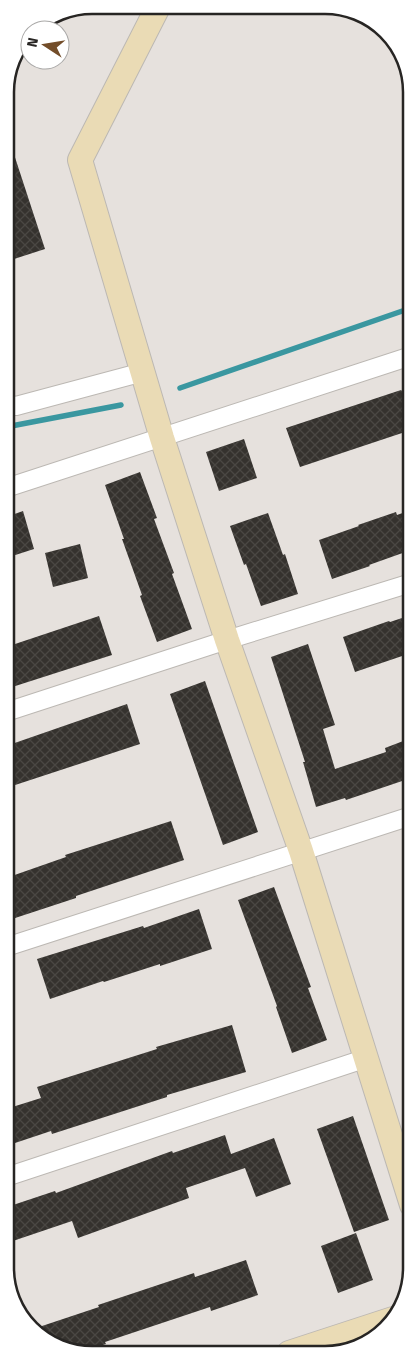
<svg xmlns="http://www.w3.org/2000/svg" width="417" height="1360" font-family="'Fira Sans',sans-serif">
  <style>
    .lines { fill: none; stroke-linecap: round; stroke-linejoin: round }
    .stream { stroke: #3a97a0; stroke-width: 5.5 }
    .building { fill: url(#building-cross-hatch) }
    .street-casing { stroke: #bcb8b3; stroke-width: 20 }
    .secondary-casing { stroke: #bcb8b3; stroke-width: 26 }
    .street { stroke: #fff; stroke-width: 18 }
    .secondary { stroke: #eadbb5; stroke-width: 24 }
    .rim { fill: none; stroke: #272523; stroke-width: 2.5 }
  </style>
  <defs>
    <pattern id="building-cross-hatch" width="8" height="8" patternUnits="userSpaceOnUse" patternTransform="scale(1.25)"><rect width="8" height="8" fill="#35322e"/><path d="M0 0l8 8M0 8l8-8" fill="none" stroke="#4a4743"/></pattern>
  </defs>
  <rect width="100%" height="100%" fill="#e6e1dd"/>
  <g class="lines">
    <!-- stream -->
    <path class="stream" d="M 180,388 L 411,308
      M 6,427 L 121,405"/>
  </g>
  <!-- building -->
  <path class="building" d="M 5,136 L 8,136 L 45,249 L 11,260 L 5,241 Z
    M 411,388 L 411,430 L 300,467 L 286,428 L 401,390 L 402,391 Z
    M 244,439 L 257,478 L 219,491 L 206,452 Z
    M 140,472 L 157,518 L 154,519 L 174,573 L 172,574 L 192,629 L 157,642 L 140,596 L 142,595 L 122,539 L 124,539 L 105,485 Z
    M 411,510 L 411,550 L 369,565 L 370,566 L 332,579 L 319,540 L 359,526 L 358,525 L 396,512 L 397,515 Z
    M 23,511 L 34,549 L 6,558 L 6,517 Z
    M 268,513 L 283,555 L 285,554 L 298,594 L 261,606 L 246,564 L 244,565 L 230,526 Z
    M 80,544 L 88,578 L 53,587 L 45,553 Z
    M 411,615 L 411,653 L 355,672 L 343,637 L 389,621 L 390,622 Z
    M 99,616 L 112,655 L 6,689 L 6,647 Z
    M 308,644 L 335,725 L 323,729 L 335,769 L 386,752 L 385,748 L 411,738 L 411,778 L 346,800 L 345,798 L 316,807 L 303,762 L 305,762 L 271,657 Z
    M 205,681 L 258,832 L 223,845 L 170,694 Z
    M 127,704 L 140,744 L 6,788 L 6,746 Z
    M 171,821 L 184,860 L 76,896 L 76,898 L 6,921 L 6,878 L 66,857 L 65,855 Z
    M 274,887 L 311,987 L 308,988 L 327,1040 L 292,1053 L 276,1007 L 277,1006 L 238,900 Z
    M 199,909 L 212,949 L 160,966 L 160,964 L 104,982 L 103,981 L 50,999 L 37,959 L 143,926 L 144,928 Z
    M 232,1025 L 246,1072 L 167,1095 L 167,1097 L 52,1134 L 51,1131 L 6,1146 L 6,1109 L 41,1098 L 37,1087 L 157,1049 L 156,1047 Z
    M 353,1116 L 389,1220 L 354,1232 L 317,1129 Z
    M 225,1135 L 231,1154 L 274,1138 L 291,1184 L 256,1197 L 245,1168 L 186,1188 L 189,1198 L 78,1238 L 72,1221 L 7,1243 L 7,1207 L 55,1191 L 56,1193 L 172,1151 L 173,1153 Z
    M 356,1233 L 373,1280 L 338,1293 L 321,1246 Z
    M 246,1260 L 258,1295 L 211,1311 L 210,1307 L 105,1342 L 106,1344 L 78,1353 L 74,1353 L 30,1330 L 99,1307 L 98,1305 L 194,1273 L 195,1277 Z"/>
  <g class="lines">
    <!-- street casing -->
    <g class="street-casing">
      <path id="street" d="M 6,405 L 16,406 L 143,372
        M 6,488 L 411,356
        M 6,712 L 227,640 L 411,583
        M 6,947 L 411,816
        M 6,1177 L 367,1058"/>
    </g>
    <!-- secondary casing -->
    <g class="secondary-casing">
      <path id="secondary" d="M 159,5 L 80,160 L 162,438 L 227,640 L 301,851 L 412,1205
        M 289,1353 L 393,1319"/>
    </g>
    <!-- street -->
    <use href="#street" class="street"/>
    <!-- secondary -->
    <use href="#secondary" class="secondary"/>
  </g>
  <!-- crop -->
  <path d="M0 0H417V1360H0ZM92 14H325A78 78 0 0 1 403 92V1268A78 78 0 0 1 325 1346H92A78 78 0 0 1 14 1268V92A78 78 0 0 1 92 14Z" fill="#fff" fill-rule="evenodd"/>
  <path class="rim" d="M92 14H325A78 78 0 0 1 403 92V1268A78 78 0 0 1 325 1346H92A78 78 0 0 1 14 1268V92A78 78 0 0 1 92 14Z"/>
  <!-- north arrow -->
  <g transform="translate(45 45) rotate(282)"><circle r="24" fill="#ffffff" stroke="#a9a8a7"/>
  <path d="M0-4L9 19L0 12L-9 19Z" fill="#734d29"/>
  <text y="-8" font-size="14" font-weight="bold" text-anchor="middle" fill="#272523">N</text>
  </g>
</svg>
